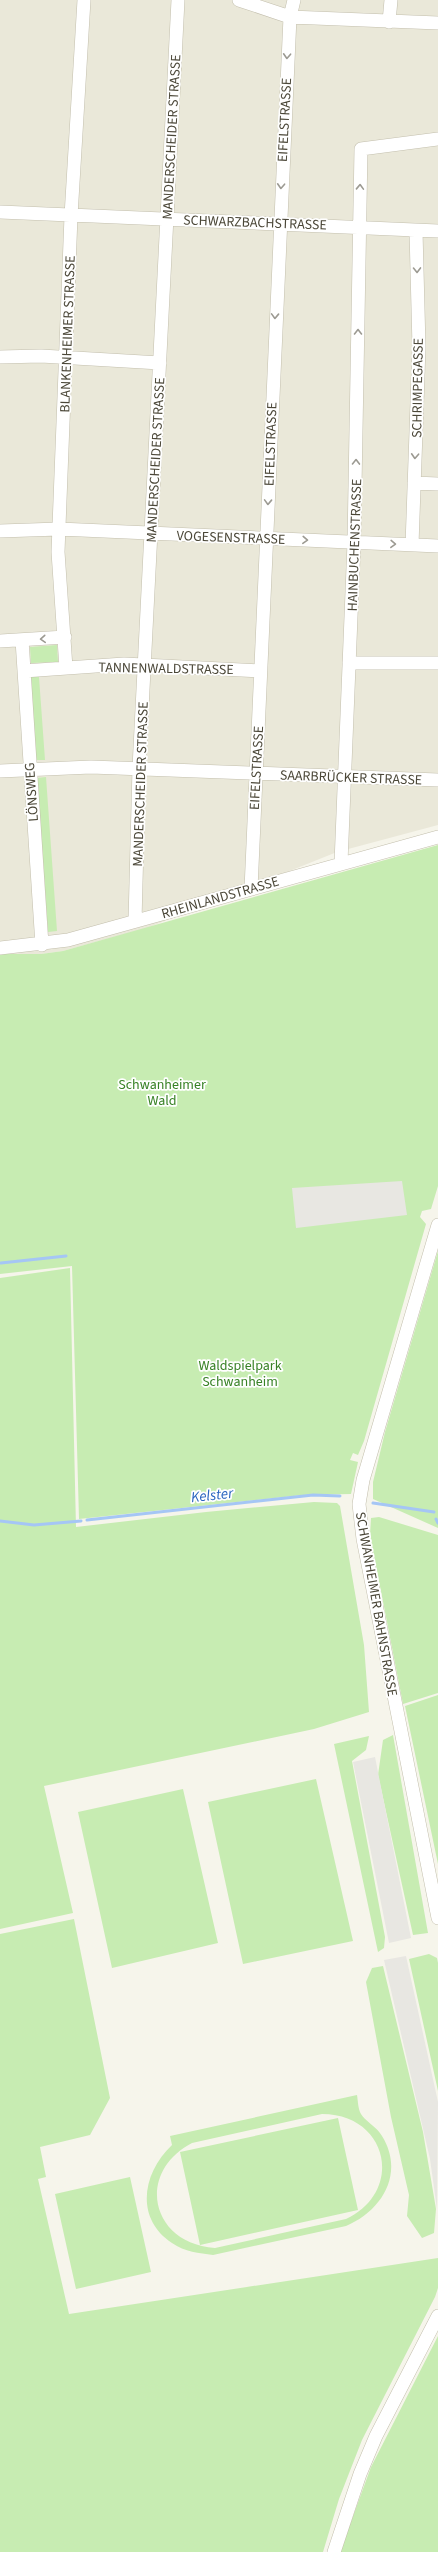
<svg xmlns="http://www.w3.org/2000/svg" width="438" height="2552" font-family="'Source Sans 3',sans-serif">
  <style>
    .residential { fill: #eae8d9 }
    .green { fill: #c7ecb2; fill-rule: evenodd }
    .parking { fill: #e8e7e2 }
    .lines { fill: none; stroke-linecap: round; stroke-linejoin: round }
    .stream { stroke: #a5c6f5; stroke-width: 3 }
    .minor-casing { stroke: #c3bfad; stroke-width: 14 }
    .minor { stroke: #fff; stroke-width: 13 }
    .oneway { stroke: #9c9a92 }
    .labels { text-anchor: middle; stroke-width: 3.5; stroke-linejoin: round; paint-order: stroke }
    .street-label { font-size: 14px; fill: #4b4738; stroke: #fff }
    .park-label { font-size: 14px; fill: #388226; stroke: #fff }
    .water-label { font-size: 15px; font-style: italic; fill: #2964bf; stroke: #fff }
  </style>
  <rect width="100%" height="100%" fill="#f6f5eb"/>
  <!-- residential -->
  <path class="residential" d="M 0,0 L 438,0 L 438,825 L 337,852 L 147,928 L 63,951 L 41,954 L 0,954 Z"/>
  <!-- green -->
  <path class="green" d="M 57,645 L 58,662 L 31,663 L 30,647 Z
    M 30,677 L 39,677 L 45,760 L 36,760 Z
    M 46,777 L 57,931 L 48,932 L 37,778 Z
    M 438,845 L 438,1186 L 431,1209 L 422,1211 L 420,1217 L 426,1224 L 364,1441 L 358,1455 L 353,1453 L 350,1460 L 358,1462 L 351,1494 L 303,1495 L 79,1519 L 72,1266 L 0,1274 L 0,954 L 41,954 L 63,951 Z
    M 438,1251 L 438,1528 L 373,1499 L 373,1482 L 385,1432 Z
    M 70,1268 L 76,1527 L 206,1512 L 314,1502 L 337,1503 L 340,1506 L 364,1645 L 369,1712 L 314,1729 L 44,1786 L 73,1913 L 0,1929 L 0,1278 Z
    M 379,1517 L 438,1535 L 438,1693 L 403,1704 L 370,1535 L 371,1518 Z
    M 438,1695 L 438,1864 L 405,1706 Z
    M 393,1735 L 428,1933 L 413,1935 L 378,1775 L 383,1740 Z
    M 369,1736 L 366,1750 L 352,1761 L 385,1937 L 384,1948 L 378,1952 L 334,1744 Z
    M 316,1779 L 353,1941 L 243,1964 L 208,1802 Z
    M 183,1789 L 218,1943 L 112,1968 L 78,1812 Z
    M 74,1919 L 110,2098 L 90,2135 L 40,2147 L 46,2177 L 38,2179 L 69,2314 L 438,2258 L 438,2288 L 435,2297 L 362,2440 L 339,2499 L 323,2552 L 0,2552 L 0,1934 Z
    M 429,1954 L 437,1958 L 438,1963 L 438,2091 L 409,1959 Z
    M 383,1966 L 423,2132 L 436,2209 L 434,2233 L 422,2238 L 407,2216 L 409,2195 L 391,2117 L 366,1982 L 372,1968 Z
    M 357,2095 C 358,2101 358,2109 361,2114 C 364,2120 377,2127 382,2136 C 405,2173 382,2211 346,2226 L 213,2255 C 199,2253 185,2252 172,2243 C 134,2218 143,2172 172,2145 L 170,2136 ZM 322,2114 C 388,2114 405,2191 346,2219 L 215,2248 C 151,2244 135,2173 192,2143 Z
    M 338,2118 L 358,2210 L 200,2245 L 180,2152 Z
    M 130,2177 L 151,2272 L 76,2289 L 55,2194 Z
    M 438,2336 L 438,2552 L 340,2552 L 371,2467 Z"/>
  <!-- parking -->
  <path class="parking" d="M 402,1181 L 407,1215 L 296,1228 L 292,1188 Z
    M 375,1757 L 411,1938 L 389,1943 L 353,1762 Z
    M 406,1956 L 438,2102 L 437,2209 L 430,2159 L 384,1960 Z"/>
  <g class="lines">
    <!-- stream -->
    <path class="stream" d="M 1,1263 L 66,1256
      M 373,1503 L 434,1512
      M 436,1519 L 438,1523
      M 87,1520 L 313,1495 L 340,1496
      M 0,1521 L 34,1525 L 81,1521"/>
    <!-- minor casing -->
    <g class="minor-casing">
      <path id="minor" d="M 239,0 L 290,17 L 438,23
        M 389,22 L 391,0
        M 0,212 L 438,231
        M 0,357 L 41,356 L 160,363
        M 414,483 L 438,484
        M 0,531 L 59,529 L 438,546
        M 412,545 L 419,347 L 416,231
        M 22,640 L 42,945
        M 0,641 L 65,637
        M 349,663 L 438,663
        M 66,668 L 58,552 L 71,216 L 84,0
        M 24,671 L 124,664 L 260,671
        M 0,771 L 91,767 L 438,780
        M 341,863 L 354,543 L 361,149 L 438,139
        M 251,889 L 290,17 L 294,0
        M 135,921 L 139,768 L 178,0
        M 0,948 L 68,940 L 438,837
        M 438,1225 L 363,1480 L 359,1504 L 363,1539 L 438,1918
        M 334,2552 L 360,2474 L 376,2436 L 438,2316"/>
    </g>
    <!-- minor -->
    <use href="#minor" class="minor"/>
  </g>
  <!-- one-way arrows -->
  <defs><path id="oneway-chevron" d="M-2-3.5L2.5 0L-2 3.5" fill="none" stroke-width="1.6" stroke-linecap="round" stroke-linejoin="round"/></defs>
  <g class="oneway">
    <use href="#oneway-chevron" transform="translate(287 56) rotate(93)"/>
    <use href="#oneway-chevron" transform="translate(281 186) rotate(93)"/>
    <use href="#oneway-chevron" transform="translate(360 187) rotate(-88)"/>
    <use href="#oneway-chevron" transform="translate(417 270) rotate(89)"/>
    <use href="#oneway-chevron" transform="translate(275 316) rotate(92)"/>
    <use href="#oneway-chevron" transform="translate(358 332) rotate(-90)"/>
    <use href="#oneway-chevron" transform="translate(415 456) rotate(93)"/>
    <use href="#oneway-chevron" transform="translate(356 462) rotate(-89)"/>
    <use href="#oneway-chevron" transform="translate(268 502) rotate(92)"/>
    <use href="#oneway-chevron" transform="translate(305 540) rotate(3)"/>
    <use href="#oneway-chevron" transform="translate(393 544) rotate(2)"/>
    <use href="#oneway-chevron" transform="translate(43 639) rotate(176)"/>
  </g>
  <g class="labels">
    <!-- street labels -->
    <g class="street-label">
      <text transform="translate(284 120) rotate(-87)" y="5">EIFELSTRASSE</text>
      <text transform="translate(171 137) rotate(-87)" y="5">MANDERSCHEIDER STRASSE</text>
      <text transform="translate(255 222) rotate(2)" y="5">SCHWARZBACHSTRASSE</text>
      <text transform="translate(67 334) rotate(-88)" y="5">BLANKENHEIMER STRASSE</text>
      <text transform="translate(417 388) rotate(-89)" y="5">SCHRIMPEGASSE</text>
      <text transform="translate(270 444) rotate(-88)" y="5">EIFELSTRASSE</text>
      <text transform="translate(155 460) rotate(-87)" y="5">MANDERSCHEIDER STRASSE</text>
      <text transform="translate(231 537) rotate(2)" y="5">VOGESENSTRASSE</text>
      <text transform="translate(354 545) rotate(-88)" y="5">HAINBUCHENSTRASSE</text>
      <text transform="translate(166 668) rotate(1)" y="5">TANNENWALDSTRASSE</text>
      <text transform="translate(256 768) rotate(-87)" y="5">EIFELSTRASSE</text>
      <text transform="translate(351 777) rotate(2)" y="5">SAARBRÜCKER STRASSE</text>
      <text transform="translate(140 784) rotate(-88)" y="5">MANDERSCHEIDER STRASSE</text>
      <text transform="translate(31 792) rotate(-94)" y="5">LÖNSWEG</text>
      <text transform="translate(220 897) rotate(-16)" y="5">RHEINLANDSTRASSE</text>
      <text transform="translate(377 1604) rotate(80)" y="5">SCHWANHEIMER BAHNSTRASSE</text>
    </g>
    <!-- park labels -->
    <g class="park-label">
      <text x="162" y="1089">Schwanheimer<tspan x="162" dy="16">Wald</tspan></text>
      <text x="240" y="1370">Waldspielpark<tspan x="240" dy="16">Schwanheim</tspan></text>
    </g>
    <!-- water labels -->
    <g class="water-label">
      <text transform="translate(212 1495) rotate(-6)" y="5">Kelster</text>
    </g>
  </g>
</svg>
